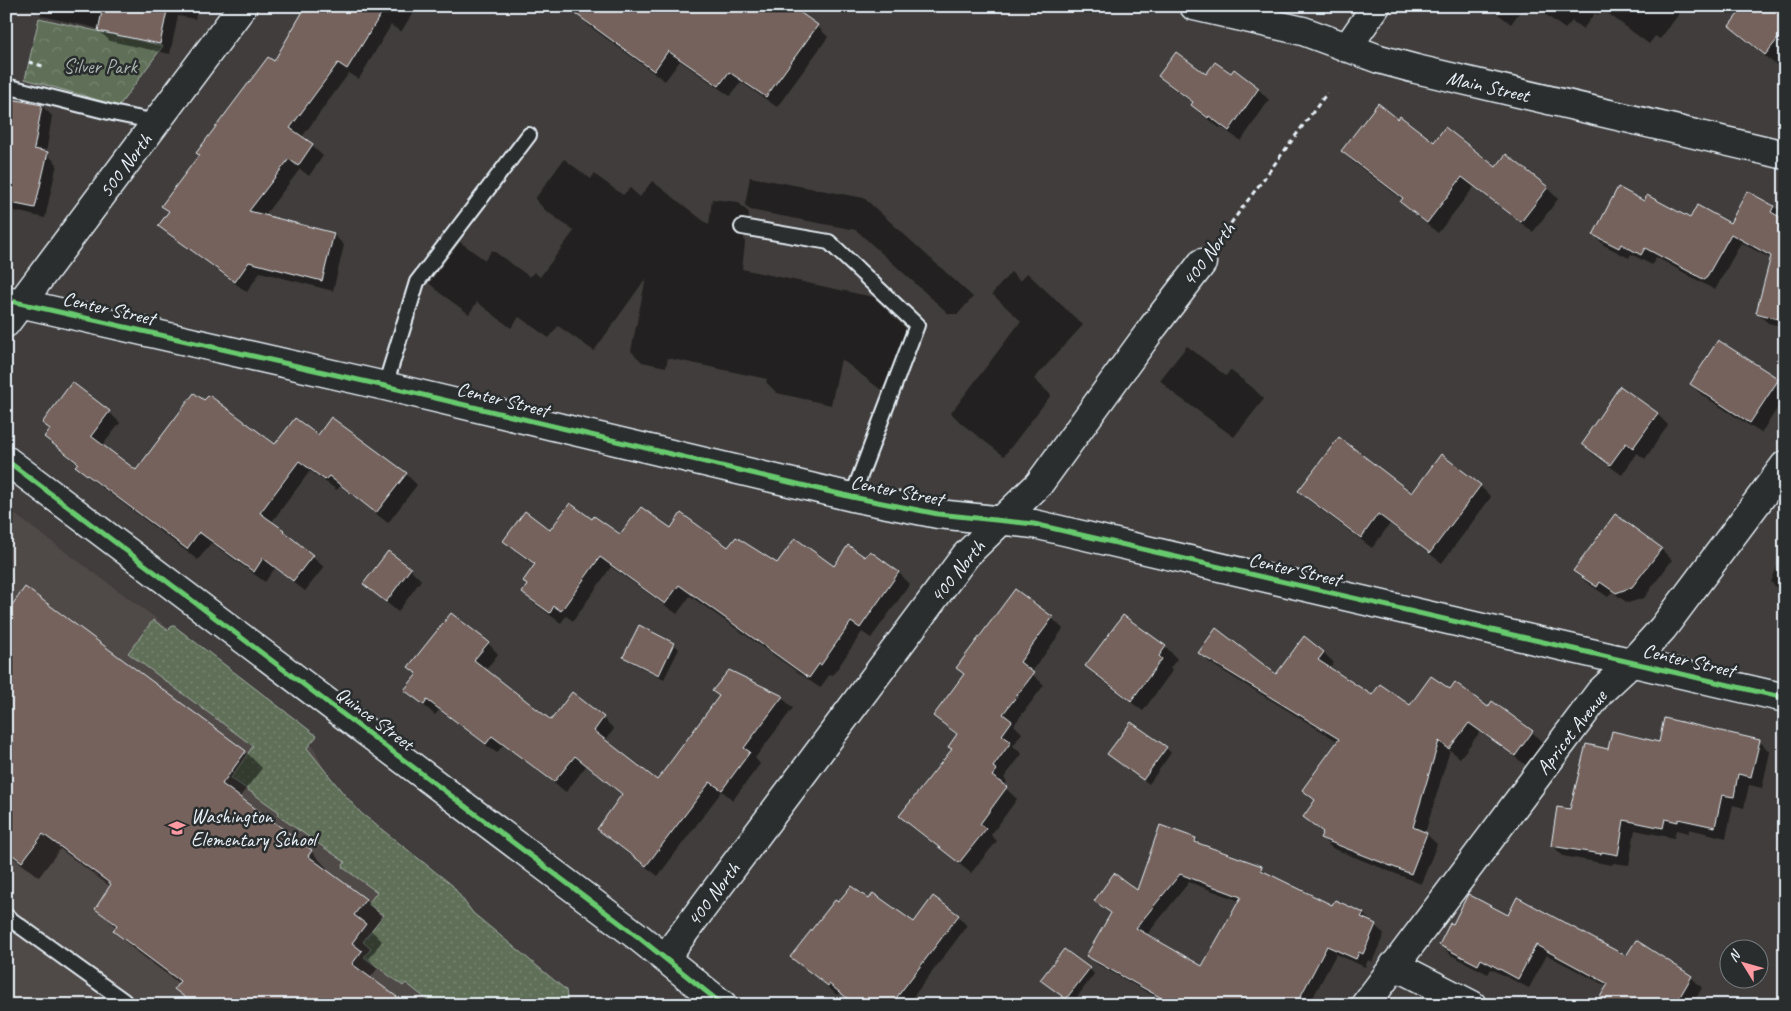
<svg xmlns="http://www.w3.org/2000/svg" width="1791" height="1011" font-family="Caveat,sans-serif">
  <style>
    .built { fill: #504846 }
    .grass { fill: url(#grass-dots); stroke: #a4b0a8 }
    .forest { fill: url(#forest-crowns); stroke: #a4b0a8 }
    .shadow { fill: #0007; fill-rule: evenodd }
    .building { fill: #74625c; stroke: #e8f1f8; fill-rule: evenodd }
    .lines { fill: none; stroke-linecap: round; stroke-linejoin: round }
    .service-casing { stroke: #e8f1f8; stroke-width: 18 }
    .minor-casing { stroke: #e8f1f8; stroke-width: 31 }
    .path { stroke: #e8f1f8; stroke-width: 3; stroke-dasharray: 5 4; stroke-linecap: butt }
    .service { stroke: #2a2d2e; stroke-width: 14 }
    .minor { stroke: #2a2d2e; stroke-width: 28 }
    .cycleway-casing { stroke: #2a2d2e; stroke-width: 8 }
    .cycleway { stroke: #67ca6e; stroke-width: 5 }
    .labels { text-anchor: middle; stroke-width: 5; stroke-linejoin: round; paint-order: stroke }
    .park-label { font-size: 20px; fill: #abb7b0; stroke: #2a2d2e }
    .street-label { font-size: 20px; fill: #e8f1f8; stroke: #2a2d2e }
    .poi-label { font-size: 20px; fill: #e8f1f8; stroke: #2a2d2e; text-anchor: start }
  </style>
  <defs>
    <pattern id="grass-dots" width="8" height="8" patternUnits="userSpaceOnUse" patternTransform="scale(1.25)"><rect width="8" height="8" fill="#607058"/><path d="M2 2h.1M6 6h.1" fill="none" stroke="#778571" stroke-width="1.8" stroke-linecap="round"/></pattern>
    <pattern id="forest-crowns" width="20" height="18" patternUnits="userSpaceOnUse" patternTransform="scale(1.25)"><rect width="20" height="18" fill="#607058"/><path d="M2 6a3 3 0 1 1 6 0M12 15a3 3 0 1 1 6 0" fill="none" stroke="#778571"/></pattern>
  </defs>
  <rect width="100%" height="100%" fill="#403d3c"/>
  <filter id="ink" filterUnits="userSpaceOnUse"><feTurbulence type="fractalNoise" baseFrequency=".02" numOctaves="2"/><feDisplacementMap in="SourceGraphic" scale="10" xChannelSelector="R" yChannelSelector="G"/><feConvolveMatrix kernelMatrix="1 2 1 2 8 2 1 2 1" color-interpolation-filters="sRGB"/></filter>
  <g filter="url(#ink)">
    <!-- built -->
    <path class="built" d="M 6,508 L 153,616 L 315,749 L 382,907 L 513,1005 L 6,1005 Z"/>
    <!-- grass -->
    <path class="grass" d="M 153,620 L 168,630 L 173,625 L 317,736 L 307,748 L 343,793 L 361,813 L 452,885 L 473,913 L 566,990 L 568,1005 L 434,1005 L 406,983 L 403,986 L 364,957 L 371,949 L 363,942 L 383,915 L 368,904 L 377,892 L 342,867 L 345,862 L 277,815 L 279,812 L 231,778 L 253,746 L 128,653 Z"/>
    <!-- forest -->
    <path class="forest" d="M 39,18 L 163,46 L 119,106 L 25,79 Z"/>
    <!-- shadow -->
    <path class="shadow" d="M 32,6 L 198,6 L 195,19 L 178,16 L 170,54 L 110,41 L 99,31 L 100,29 L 42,16 Z
      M 308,6 L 417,6 L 401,32 L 391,25 L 359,79 L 349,73 L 302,137 L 323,156 L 309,176 L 300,169 L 264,216 L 333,234 L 344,245 L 333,291 L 260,272 L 247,292 L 171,236 L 160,225 L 169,212 L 162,205 L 274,63 Z
      M 1488,6 L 1524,6 L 1511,24 Z
      M 1534,6 L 1685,6 L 1660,39 L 1655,36 L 1649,44 L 1602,9 L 1598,15 L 1595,13 L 1583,29 L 1572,21 L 1565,29 Z
      M 1737,6 L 1785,6 L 1785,62 L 1781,59 L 1776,65 L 1741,37 L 1730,26 L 1742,11 Z
      M 581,17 L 817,26 L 828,37 L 777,107 L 741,82 L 730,96 L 680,61 L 665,81 L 589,26 Z
      M 1231,75 L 1258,89 L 1269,100 L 1241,141 L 1221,127 L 1220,128 L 1203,116 L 1192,105 L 1193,103 L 1171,87 L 1160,76 Z
      M 6,99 L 42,106 L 52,116 L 46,153 L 57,164 L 45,218 L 6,209 Z
      M 1398,121 L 1434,143 L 1547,188 L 1558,199 L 1533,232 L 1474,187 L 1438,233 L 1413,213 L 1402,202 L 1403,200 L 1353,162 L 1342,151 Z
      M 564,159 L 591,179 L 594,174 L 623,195 L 630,188 L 640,197 L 652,181 L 709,225 L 712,199 L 738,202 L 749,213 L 747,232 L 744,237 L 745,243 L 742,269 L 873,297 L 917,339 L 913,348 L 881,390 L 841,359 L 831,405 L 777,393 L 766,382 L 767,379 L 668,358 L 666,367 L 642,362 L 631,351 L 646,278 L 594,351 L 558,326 L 549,338 L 519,317 L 511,328 L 477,302 L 469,314 L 440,293 L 429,283 L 460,242 L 485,260 L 492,250 L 530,277 L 534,272 L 540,277 L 574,231 L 545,210 L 535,199 Z
      M 750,177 L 864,198 L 973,297 L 958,314 L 949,314 L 856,230 L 750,210 L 745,205 Z
      M 1748,193 L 1785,213 L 1785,327 L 1768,323 L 1757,313 L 1772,259 L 1741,243 L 1715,290 L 1656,257 L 1652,265 L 1631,254 L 1629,258 L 1604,245 L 1594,235 L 1644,202 L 1691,219 L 1731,225 Z
      M 1011,272 L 1020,281 L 1027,273 L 1083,325 L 1034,379 L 1051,395 L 1004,456 L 962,424 L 951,413 L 1021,321 L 992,294 Z
      M 1187,346 L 1226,376 L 1230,370 L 1253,388 L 1264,399 L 1234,437 L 1172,392 L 1160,380 Z
      M 1778,380 L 1785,386 L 1785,397 L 1761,433 L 1702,395 L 1691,384 Z
      M 109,412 L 120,423 L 102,446 L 136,472 L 318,437 L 406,474 L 417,485 L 388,523 L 340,486 L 337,490 L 310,471 L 271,523 L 324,567 L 305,591 L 275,568 L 265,582 L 211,543 L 198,560 L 88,477 L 77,465 L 78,464 L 57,448 L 46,437 L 51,430 L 43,423 Z
      M 1657,414 L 1668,425 L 1645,459 L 1637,453 L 1622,475 L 1594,455 L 1583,444 Z
      M 1480,486 L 1491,497 L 1442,563 L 1390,524 L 1372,548 L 1311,502 L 1300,491 L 1412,494 Z
      M 592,521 L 620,536 L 671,530 L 777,564 L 834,567 L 866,559 L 870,553 L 899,573 L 910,584 L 871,638 L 862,632 L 833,675 L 830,674 L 820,688 L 690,596 L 677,614 L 611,567 L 573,621 L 566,616 L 561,623 L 535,604 L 524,593 L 536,566 L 516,552 L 505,541 Z
      M 1785,547 L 1785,593 L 1780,592 L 1771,582 Z
      M 1661,549 L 1672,560 L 1644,598 L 1628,603 L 1612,592 L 1608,597 L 1586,582 L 1575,571 Z
      M 410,569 L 421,580 L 398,612 L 365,584 Z
      M 26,589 L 246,752 L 262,768 L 239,798 L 311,851 L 312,852 L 309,852 L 306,862 L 312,852 L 327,868 L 325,870 L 365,900 L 382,917 L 371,930 L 382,941 L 369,959 L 378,968 L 370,978 L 207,1005 L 131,947 L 114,931 L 117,928 L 97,909 L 111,887 L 60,849 L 39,877 L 6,852 L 6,628 Z
      M 1015,591 L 1052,618 L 1063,629 L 1031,673 L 1044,685 L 1014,725 L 1022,733 L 1013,746 L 1022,754 L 1004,778 L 1007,782 L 1003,786 L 1017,799 L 991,835 L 997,841 L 971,873 L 912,827 L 901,816 L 953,750 L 950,747 L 958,736 L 934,716 L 965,675 L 958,668 Z
      M 1123,616 L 1166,647 L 1177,659 L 1170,668 L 1172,671 L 1143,711 L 1097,677 L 1086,666 Z
      M 488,643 L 498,654 L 485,671 L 551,721 L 572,693 L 603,718 L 614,729 L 605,741 L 657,782 L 720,697 L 729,671 L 782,698 L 793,708 L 755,758 L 760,764 L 733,800 L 722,791 L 658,876 L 609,839 L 598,829 L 623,795 L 586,766 L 566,792 L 503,745 L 497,753 L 439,710 L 435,715 L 406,690 L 417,675 L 410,667 Z
      M 674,644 L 679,649 L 664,679 L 630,662 L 625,656 Z
      M 1200,652 L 1276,676 L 1323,652 L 1334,663 L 1329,669 L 1372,697 L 1410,707 L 1450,691 L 1489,709 L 1493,703 L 1532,732 L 1543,743 L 1526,765 L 1480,732 L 1460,758 L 1450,750 L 1425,833 L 1437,844 L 1421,884 L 1332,848 L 1322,838 L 1323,833 L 1305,817 L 1316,801 L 1304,789 L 1339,742 L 1210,663 Z
      M 1759,741 L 1770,752 L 1762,788 L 1749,785 L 1744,808 L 1733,805 L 1726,838 L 1689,829 L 1689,833 L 1676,830 L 1674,838 L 1635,830 L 1629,865 L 1613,863 L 1612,865 L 1563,856 L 1552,845 L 1571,810 L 1608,751 L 1660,744 Z
      M 1166,748 L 1171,753 L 1149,784 L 1109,754 Z
      M 1196,839 L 1202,846 L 1261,867 L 1270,876 L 1332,907 L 1363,914 L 1384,934 L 1372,962 L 1368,960 L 1365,967 L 1336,954 L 1309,1005 L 1172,1005 L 1155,993 L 1154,996 L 1097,964 L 1088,955 L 1111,914 L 1096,901 L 1137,892 ZM 1189,882 L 1240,901 L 1203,967 L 1146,936 Z
      M 934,898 L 958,916 L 967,926 L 907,1005 L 855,1005 L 839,993 L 837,995 L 792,957 L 870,901 L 914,924 Z
      M 1509,917 L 1626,957 L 1636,942 L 1691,977 L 1702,988 L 1692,1005 L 1598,1005 L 1608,987 L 1547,955 L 1529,988 L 1491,969 L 1488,974 L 1451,955 L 1440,945 Z
      M 1089,968 L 1094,974 L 1072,1004 L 1042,980 Z"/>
    <!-- building -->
    <path class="building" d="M 103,6 L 168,6 L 160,44 L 98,31 Z
      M 306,6 L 386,6 L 347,69 L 338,63 L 290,128 L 313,144 L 298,166 L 289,159 L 249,211 L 334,233 L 322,281 L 249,262 L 235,282 L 158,226 L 169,211 L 161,206 L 199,155 L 196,153 L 268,57 L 274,61 Z
      M 565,6 L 791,6 L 818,25 L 766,97 L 729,72 L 719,86 L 668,51 L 654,71 Z
      M 1744,6 L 1785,6 L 1785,30 L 1765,55 L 1729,26 Z
      M 1176,52 L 1206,74 L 1215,62 L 1231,73 L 1234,69 L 1259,88 L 1229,131 L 1209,116 L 1208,118 L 1191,105 L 1193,102 L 1158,76 Z
      M 6,98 L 42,105 L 34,149 L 48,152 L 35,208 L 6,202 Z
      M 1378,103 L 1398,119 L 1400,116 L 1434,142 L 1445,127 L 1496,167 L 1506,154 L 1548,187 L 1521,222 L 1462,177 L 1427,223 L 1400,202 L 1403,198 L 1341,151 Z
      M 1618,187 L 1644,201 L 1647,195 L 1690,218 L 1697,205 L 1730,223 L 1747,191 L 1774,206 L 1771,212 L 1785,220 L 1785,321 L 1756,313 L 1771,256 L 1731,234 L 1705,280 L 1645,248 L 1641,255 L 1621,244 L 1619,248 L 1593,235 Z
      M 1718,340 L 1779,379 L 1750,423 L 1690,384 Z
      M 72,382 L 110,411 L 91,436 L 136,470 L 194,393 L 204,400 L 209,395 L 275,444 L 295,418 L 318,435 L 331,417 L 407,473 L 376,513 L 329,476 L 325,480 L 299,461 L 260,513 L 284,530 L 283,531 L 313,555 L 293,581 L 263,558 L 254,572 L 199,532 L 187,549 L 75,466 L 78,463 L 44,437 L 50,429 L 42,423 Z
      M 1620,386 L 1658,413 L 1633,448 L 1626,443 L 1610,465 L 1582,444 L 1589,434 L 1588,433 Z
      M 1339,437 L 1412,493 L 1441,454 L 1481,485 L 1430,553 L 1378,514 L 1361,538 L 1298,491 Z
      M 570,503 L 592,519 L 594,516 L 620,534 L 641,507 L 671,528 L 681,513 L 728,547 L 736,537 L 777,563 L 795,538 L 834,566 L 848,545 L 865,557 L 870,551 L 899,572 L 860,628 L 851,622 L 821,665 L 819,664 L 809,678 L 679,585 L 665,604 L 600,557 L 561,611 L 554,606 L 550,613 L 522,593 L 527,585 L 523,581 L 535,564 L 503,541 L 525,511 L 550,530 Z
      M 1615,514 L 1662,548 L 1632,587 L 1616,593 L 1600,582 L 1597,587 L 1573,571 Z
      M 388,551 L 411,568 L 386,602 L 363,584 Z
      M 25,587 L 246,751 L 222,784 L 312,850 L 308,856 L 366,899 L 354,915 L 366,924 L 352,943 L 362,951 L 352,964 L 408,1005 L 195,1005 L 174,989 L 180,981 L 113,931 L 117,925 L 95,909 L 111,884 L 43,834 L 22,862 L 6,850 L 6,605 L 12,605 Z
      M 1015,589 L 1053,617 L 1020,662 L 1034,673 L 1003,714 L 1012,721 L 1002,735 L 1011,742 L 993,767 L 997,770 L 992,776 L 1007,787 L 980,824 L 986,829 L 959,863 L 899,816 L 952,749 L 948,747 L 957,734 L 933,716 L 964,674 L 956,668 Z
      M 451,613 L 489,642 L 474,660 L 551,720 L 572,692 L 604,717 L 594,731 L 657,780 L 719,696 L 712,691 L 729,670 L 783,696 L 744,748 L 750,752 L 722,790 L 710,782 L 646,866 L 597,829 L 622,794 L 575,756 L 554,782 L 492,736 L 486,744 L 427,700 L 424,705 L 404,690 L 417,674 L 408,667 Z
      M 1123,615 L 1166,646 L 1159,656 L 1162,659 L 1131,701 L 1085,666 Z
      M 639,625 L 674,643 L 659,675 L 623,657 Z
      M 1216,628 L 1276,674 L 1304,636 L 1324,652 L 1318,660 L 1372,695 L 1380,684 L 1410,705 L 1431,676 L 1450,689 L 1455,682 L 1488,707 L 1492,701 L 1533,731 L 1515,756 L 1469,723 L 1449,749 L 1439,741 L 1413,827 L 1427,833 L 1411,874 L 1320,838 L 1323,832 L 1303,817 L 1315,800 L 1302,790 L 1339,739 L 1198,653 Z
      M 1664,718 L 1760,740 L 1751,777 L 1738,774 L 1734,797 L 1722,795 L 1715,827 L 1678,819 L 1678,822 L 1665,819 L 1663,828 L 1624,820 L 1618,855 L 1602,852 L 1601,854 L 1551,846 L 1557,807 L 1570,809 L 1586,744 L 1608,749 L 1612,731 L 1659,742 Z
      M 1131,722 L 1167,747 L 1143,780 L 1107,754 Z
      M 1160,825 L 1196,838 L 1195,842 L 1262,866 L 1261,870 L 1332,905 L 1335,900 L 1364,913 L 1361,917 L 1376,924 L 1363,954 L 1359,952 L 1356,959 L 1327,946 L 1296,1005 L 1174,1005 L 1086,956 L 1111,913 L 1094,901 L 1114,873 L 1137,890 ZM 1180,874 L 1241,897 L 1202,966 L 1136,928 Z
      M 851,886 L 869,899 L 873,893 L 914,922 L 933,896 L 959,915 L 891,1005 L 856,1005 L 829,984 L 828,986 L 790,957 L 835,900 L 838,902 Z
      M 1468,894 L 1508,915 L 1517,897 L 1626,956 L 1636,940 L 1692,976 L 1675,1005 L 1595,1005 L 1608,984 L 1536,945 L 1518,979 L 1481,959 L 1478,965 L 1439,945 L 1450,923 L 1453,924 Z
      M 1064,949 L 1090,968 L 1066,999 L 1040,980 Z"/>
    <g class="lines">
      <!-- service casing -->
      <g class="service-casing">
        <path id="service" d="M 6,86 L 117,114 L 157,122
          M 742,227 L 829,242 L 917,325 L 852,497
          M 385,386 L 417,282 L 529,135
          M 6,916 L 124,1001 L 124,1005"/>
      </g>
      <!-- minor casing -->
      <g class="minor-casing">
        <path id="minor" d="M 1194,6 L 1303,31 L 1379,59 L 1416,69 L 1785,155
          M 1347,48 L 1376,6
          M 6,300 L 385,386 L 852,497 L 938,514 L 1034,524 L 1785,698
          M 6,323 L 243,6
          M 6,460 L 637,936 L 723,1005
          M 665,958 L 966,555 L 1039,484 L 1153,327 L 1202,263
          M 1394,965 L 1472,1005
          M 1365,1005 L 1600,692 L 1632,662 L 1663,628 L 1785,465"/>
      </g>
      <!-- path -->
      <path class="path" d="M 29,62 L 46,67
        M 1220,238 L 1327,93"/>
      <!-- service -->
      <use href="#service" class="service"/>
      <!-- minor -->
      <use href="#minor" class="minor"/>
      <!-- cycleway casing -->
      <g class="cycleway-casing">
        <path id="cycleway" d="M 6,300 L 385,386 L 852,497 L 938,514 L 1034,524 L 1785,698
          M 6,460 L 637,936 L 723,1005"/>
      </g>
      <!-- cycleway -->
      <use href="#cycleway" class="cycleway"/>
    </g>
  </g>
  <!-- icons -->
  <defs>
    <g id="school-bare" transform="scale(1.35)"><path d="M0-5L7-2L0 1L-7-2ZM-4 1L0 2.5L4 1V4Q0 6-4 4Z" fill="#ff9aa2" stroke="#2a2d2e" stroke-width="2.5" paint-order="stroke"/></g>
  </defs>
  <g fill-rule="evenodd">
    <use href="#school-bare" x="177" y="828"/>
  </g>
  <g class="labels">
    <!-- park labels -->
    <g class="park-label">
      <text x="100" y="73">Silver Park</text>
    </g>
    <!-- street labels -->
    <g class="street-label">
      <text transform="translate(1488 86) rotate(13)" y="7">Main Street</text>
      <text transform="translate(125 165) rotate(-53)" y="7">500 North</text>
      <text transform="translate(1208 254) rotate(-53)" y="7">400 North</text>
      <text transform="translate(109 308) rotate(13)" y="7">Center Street</text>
      <text transform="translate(503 399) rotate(14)" y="7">Center Street</text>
      <text transform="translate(897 490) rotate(11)" y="7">Center Street</text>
      <text transform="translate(1295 569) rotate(13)" y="7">Center Street</text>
      <text transform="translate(957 571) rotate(-51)" y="7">400 North</text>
      <text transform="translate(1689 660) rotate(13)" y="7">Center Street</text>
      <text transform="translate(375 718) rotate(37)" y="7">Quince Street</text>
      <text transform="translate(1571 732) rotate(-52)" y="7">Apricot Avenue</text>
      <text transform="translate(713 894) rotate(-53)" y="7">400 North</text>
    </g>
    <!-- poi labels -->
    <g class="poi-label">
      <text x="191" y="823">Washington<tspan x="191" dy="23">Elementary School</tspan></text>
    </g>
  </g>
  <!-- margin -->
  <rect width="1791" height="1011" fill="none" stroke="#2a2d2e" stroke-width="25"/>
  <rect x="12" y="12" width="1766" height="986" fill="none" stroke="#e8f1f8" stroke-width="2" filter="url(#ink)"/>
  <!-- north arrow -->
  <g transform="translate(1744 964) rotate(307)"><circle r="24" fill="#2a2d2e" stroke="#767b7f"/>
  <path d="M0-4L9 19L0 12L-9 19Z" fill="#ff9aa2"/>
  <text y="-8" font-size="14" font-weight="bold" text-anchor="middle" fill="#e8f1f8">N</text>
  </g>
</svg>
